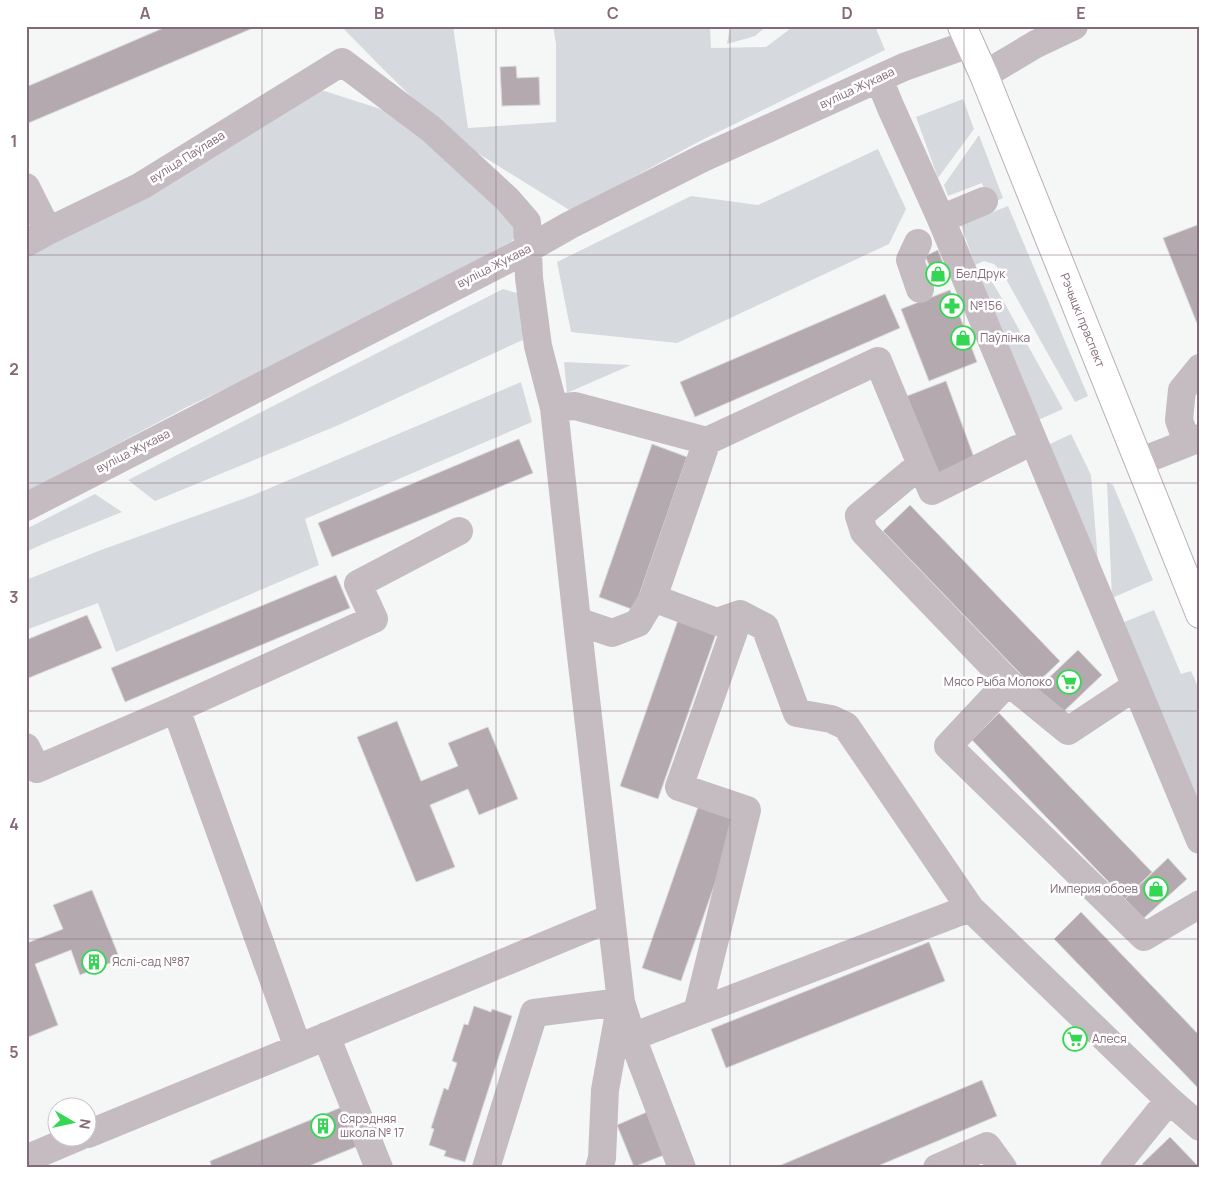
<svg xmlns="http://www.w3.org/2000/svg" width="1226" height="1194" font-family="Manrope,sans-serif">
  <style>
    .green { fill: #d6d9de }
    .building { fill: #b5a9b0; stroke: #d7d9d9 }
    .lines { fill: none; stroke-linecap: round; stroke-linejoin: round }
    .major-casing { stroke: #b9b0b6; stroke-width: 30 }
    .minor { stroke: #c4bcc1; stroke-width: 28 }
    .major { stroke: #fff; stroke-width: 28 }
    .grid { fill: none; stroke: #846979; stroke-width: 1; stroke-opacity: 0.55 }
    .labels { text-anchor: middle; stroke-width: 5; stroke-linejoin: round; paint-order: stroke }
    .street-label { font-size: 12px; fill: #846979; stroke: #fff }
    .poi-label { font-size: 12px; fill: #846979; stroke: #fff; text-anchor: start }
    .neatline { fill: none; stroke: #846979; stroke-width: 2 }
    .grid-label { font-size: 16px; text-anchor: middle; font-weight: bold; fill: #846979 }
  </style>
  <rect width="100%" height="100%" fill="#f5f7f7"/>
  <!-- green -->
  <path class="green" d="M 341,26 L 453,26 L 468,128 L 556,122 L 556,44 L 553,26 L 710,26 L 711,48 L 766,47 L 794,26 L 875,26 L 885,50 L 700,141 L 571,211 L 455,139 L 383,69 Z
    M 730,26 L 767,26 L 755,36 L 727,44 Z
    M 306,85 L 399,115 L 521,223 L 512,241 L 339,335 L 187,407 L 26,492 L 26,253 Z
    M 963,99 L 974,129 L 938,178 L 916,117 Z
    M 979,135 L 1003,198 L 990,204 L 982,183 L 948,196 L 944,185 Z
    M 878,149 L 906,209 L 889,244 L 677,343 L 571,332 L 557,262 L 691,196 L 758,205 Z
    M 1008,206 L 1088,396 L 1075,402 L 1002,272 L 994,264 L 984,261 L 975,265 L 961,225 Z
    M 985,279 L 992,282 L 1000,295 L 1063,409 L 1036,421 L 980,280 Z
    M 503,289 L 524,295 L 529,337 L 341,424 L 155,501 L 128,480 Z
    M 564,362 L 631,365 L 567,393 Z
    M 521,382 L 532,422 L 305,519 L 319,565 L 116,652 L 98,603 L 26,630 L 26,580 L 101,550 L 251,496 Z
    M 1071,434 L 1091,475 L 1099,575 L 1044,447 Z
    M 1107,482 L 1113,485 L 1153,580 L 1112,598 Z
    M 95,494 L 122,512 L 43,544 L 26,552 L 26,529 Z
    M 1154,610 L 1181,674 L 1191,671 L 1200,691 L 1200,826 L 1117,625 Z"/>
  <!-- building -->
  <path class="building" d="M 168,26 L 258,26 L 26,124 L 26,87 Z
    M 516,66 L 517,78 L 539,77 L 540,105 L 502,106 L 500,67 Z
    M 1200,224 L 1200,325 L 1198,326 L 1163,238 Z
    M 938,250 L 943,263 L 931,269 L 925,256 Z
    M 940,267 L 945,277 L 936,281 L 932,271 Z
    M 950,290 L 977,362 L 929,381 L 901,309 Z
    M 885,294 L 900,328 L 695,417 L 680,382 Z
    M 946,381 L 975,460 L 936,474 L 907,396 Z
    M 519,439 L 533,473 L 332,557 L 318,523 Z
    M 652,444 L 687,457 L 634,610 L 599,597 Z
    M 910,505 L 1060,661 L 1033,687 L 883,531 Z
    M 336,575 L 350,608 L 125,702 L 111,668 Z
    M 87,615 L 102,648 L 26,679 L 26,640 Z
    M 678,620 L 716,634 L 658,799 L 620,786 Z
    M 1078,650 L 1102,675 L 1060,715 L 1036,690 Z
    M 999,713 L 1152,872 L 1125,899 L 972,740 Z
    M 397,721 L 421,781 L 458,766 L 448,743 L 488,727 L 518,799 L 479,815 L 468,789 L 430,805 L 455,867 L 416,882 L 357,737 Z
    M 698,807 L 737,820 L 681,981 L 642,968 Z
    M 1168,858 L 1187,879 L 1144,918 L 1125,899 Z
    M 92,890 L 120,959 L 80,975 L 71,950 L 35,964 L 58,1025 L 26,1038 L 26,942 L 27,943 L 63,929 L 53,905 Z
    M 1081,912 L 1200,1036 L 1200,1090 L 1054,939 Z
    M 929,942 L 945,981 L 726,1068 L 711,1029 Z
    M 474,1006 L 491,1012 L 492,1009 L 512,1016 L 465,1162 L 444,1156 L 446,1151 L 429,1145 L 434,1129 L 431,1128 L 444,1088 L 448,1090 L 457,1063 L 452,1061 L 464,1024 L 468,1025 Z
    M 982,1080 L 997,1116 L 873,1168 L 774,1168 Z
    M 342,1107 L 358,1146 L 304,1168 L 212,1168 L 210,1161 Z
    M 647,1112 L 664,1155 L 634,1167 L 617,1125 Z
    M 1170,1137 L 1200,1168 L 1147,1168 L 1142,1164 Z"/>
  <g class="lines">
    <!-- major casing -->
    <g class="major-casing">
      <g id="major">
        <path id="s1" d="M 962,26 L 984,75 L 1200,614"/>
      </g>
    </g>
    <!-- minor -->
    <path class="minor" d="M 984,75 L 1036,44 L 1074,26
      M 879,79 L 891,108 L 941,219 L 1200,840
      M 26,187 L 48,231
      M 941,219 L 984,201
      M 26,243 L 48,231 L 141,186 L 342,62 L 431,129 L 507,199 L 527,222 L 529,278 L 538,346 L 554,408 L 577,621 L 621,1002 L 632,1037 L 682,1168
      M 918,243 L 910,260 L 920,289
      M 554,408 L 575,406 L 707,441 L 878,361 L 932,491 L 1017,449
      M 1187,443 L 1179,420 L 1182,390 L 1200,368
      M 1139,462 L 1200,438
      M 920,465 L 859,516 L 864,532 L 1008,682 L 948,746 L 1144,937 L 1200,904
      M 26,507 L 528,249 L 570,225 L 703,158 L 904,67 L 969,44
      M 577,621 L 612,633 L 638,623 L 653,598 L 707,441
      M 1008,682 L 1068,731 L 1136,686
      M 176,709 L 298,1048
      M 26,747 L 37,769 L 176,709 L 374,619 L 358,584 L 459,531
      M 970,908 L 1169,1100 L 1200,1127
      M 697,1012 L 970,908 L 846,726 L 831,719 L 797,713 L 765,627 L 740,614
      M 326,1036 L 379,1168
      M 632,1037 L 697,1012 L 747,810 L 679,787 L 740,614 L 717,622 L 653,598
      M 88,1134 L 298,1048 L 611,918
      M 26,1159 L 80,1136
      M 486,1168 L 534,1013 L 621,1002 L 605,1090 L 602,1158 L 599,1168
      M 937,1168 L 987,1146 L 1003,1168
      M 1114,1168 L 1169,1100"/>
    <!-- major -->
    <use href="#major" class="major"/>
  </g>
  <!-- grid -->
  <path class="grid" d="M 262,26 L 262,1168M 496,26 L 496,1168M 730,26 L 730,1168M 964,26 L 964,1168M 26,255 L 1200,255M 26,483 L 1200,483M 26,711 L 1200,711M 26,939 L 1200,939"/>
  <!-- icons -->
  <defs>
    <g id="shop-ring" transform="scale(1.25)"><circle r="9.5" fill="#fff" stroke="#36d655" stroke-width="1.5"/><path d="M-5-2.5h2.3a2.7 3.5 0 0 1 5.4 0H5L5.5 6h-11ZM-1.5-2.5h3a1.5 2.3 0 0 0-3 0Z" fill="#36d655"/></g>
    <g id="pharmacy-ring" transform="scale(1.25)"><circle r="9.5" fill="#fff" stroke="#36d655" stroke-width="1.5"/><path d="M-2-6h4v4h4v4h-4v4h-4v-4h-4v-4h4Z" fill="#36d655"/></g>
    <g id="supermarket-ring" transform="scale(1.25)"><circle r="9.5" fill="#fff" stroke="#36d655" stroke-width="1.5"/><path d="M-6-5.5h2.5l.6 2H6L4.5 2H-2.5L-4.4-4H-6ZM-1.5 3.2a1.3 1.3 0 1 0 .1 0ZM3 3.2a1.3 1.3 0 1 0 .1 0Z" fill="#36d655"/></g>
    <g id="building-ring" transform="scale(1.25)"><circle r="9.5" fill="#fff" stroke="#36d655" stroke-width="1.5"/><path d="M-4-6H4V6H1V3H-1V6H-4ZM-2.5-4.3h1.7v1.8h-1.7ZM.8-4.3h1.7v1.8H.8ZM-2.5-1h1.7V.8h-1.7ZM.8-1h1.7V.8H.8Z" fill="#36d655"/></g>
  </defs>
  <g fill-rule="evenodd">
    <use href="#shop-ring" x="938" y="274"/>
    <use href="#pharmacy-ring" x="952" y="306"/>
    <use href="#shop-ring" x="963" y="338"/>
    <use href="#supermarket-ring" x="1069" y="682"/>
    <use href="#shop-ring" x="1156" y="889"/>
    <use href="#building-ring" x="94" y="962"/>
    <use href="#supermarket-ring" x="1075" y="1039"/>
    <use href="#building-ring" x="323" y="1126"/>
  </g>
  <g class="labels">
    <!-- street labels -->
    <g class="street-label">
      <text transform="translate(857 88) rotate(-25)" y="4">вуліца Жукава</text>
      <text transform="translate(187 157) rotate(-32)" y="4">вуліца Паўлава</text>
      <text transform="translate(494 266) rotate(-27)" y="4">вуліца Жукава</text>
      <text dy="4" stroke="none"><textPath href="#s1" startOffset="318">Рэчыцкі праспект</textPath></text>
      <text transform="translate(133 451) rotate(-27)" y="4">вуліца Жукава</text>
    </g>
    <!-- poi labels -->
    <g class="poi-label">
      <text x="956" y="278">БелДрук</text>
      <text x="970" y="310">№156</text>
      <text x="980" y="342">Паўлінка</text>
      <text x="1052" y="686" text-anchor="end">Мясо Рыба Молоко</text>
      <text x="1138" y="893" text-anchor="end">Империя обоев</text>
      <text x="112" y="966">Яслі-сад №87</text>
      <text x="1092" y="1043">Алеся</text>
      <text x="340" y="1123">Сярэдняя<tspan x="340" dy="14">школа № 17</tspan></text>
    </g>
  </g>
  <!-- border -->
  <rect width="1226" height="1194" fill="none" stroke="#ffffff" stroke-width="55"/>
  <!-- north arrow -->
  <g transform="translate(72 1122) rotate(99)"><circle r="24" fill="#ffffff" stroke="#cec3c9"/>
  <path d="M0-4L9 19L0 12L-9 19Z" fill="#36d655"/>
  <text y="-8" font-size="14" font-weight="bold" text-anchor="middle" fill="#846979">N</text>
  </g>
  <rect x="28" y="28" width="1170" height="1138" class="neatline"/>
  <g class="grid-label">
    <text x="145" y="19">A</text>
    <text x="379" y="19">B</text>
    <text x="613" y="19">C</text>
    <text x="847" y="19">D</text>
    <text x="1081" y="19">E</text>
    <text x="14" y="147">1</text>
    <text x="14" y="375">2</text>
    <text x="14" y="603">3</text>
    <text x="14" y="830">4</text>
    <text x="14" y="1058">5</text>
  </g>
</svg>
